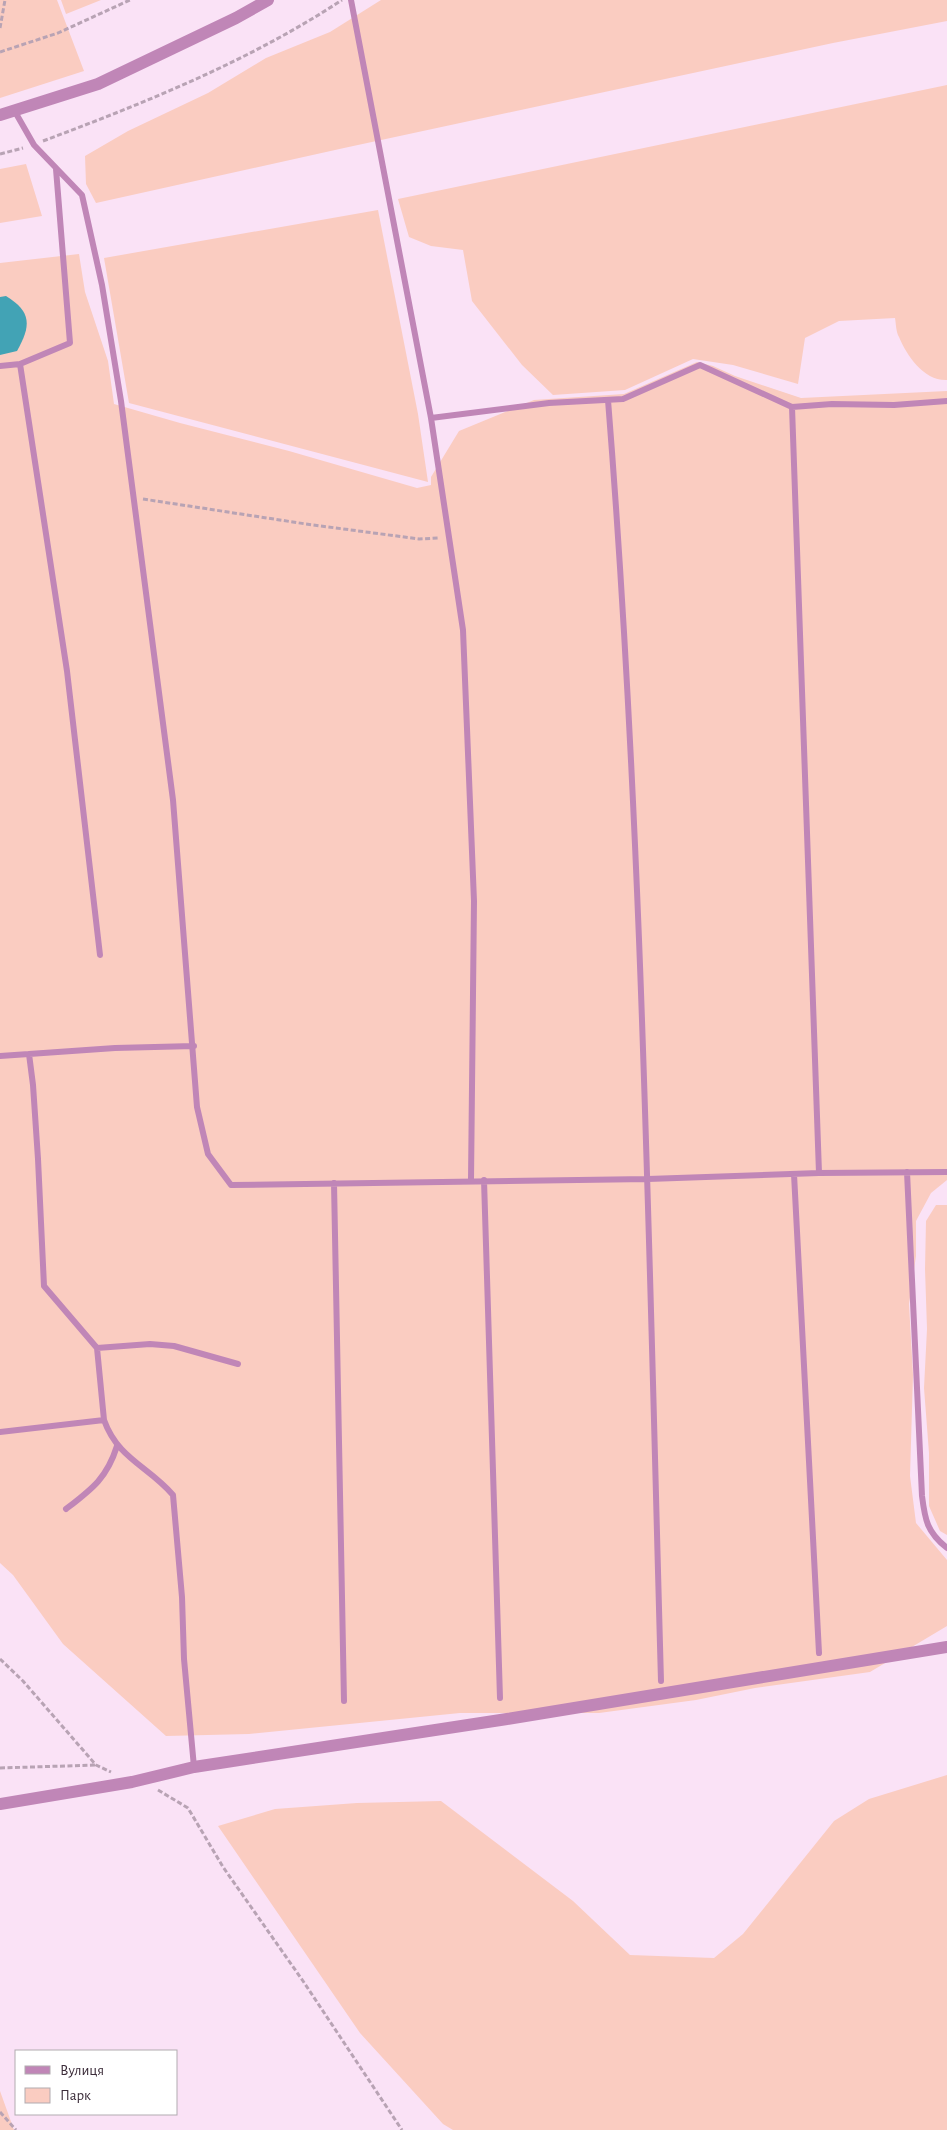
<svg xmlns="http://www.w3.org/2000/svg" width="947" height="2130" font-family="'Alegreya Sans',sans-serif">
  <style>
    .green { fill: #faccc1 }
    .water { fill: #42a3b5 }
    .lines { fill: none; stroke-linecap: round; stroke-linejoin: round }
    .path { stroke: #b8a3b4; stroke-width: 3; stroke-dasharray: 5 2.5; stroke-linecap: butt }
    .service { stroke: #c086b7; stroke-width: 6 }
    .tertiary { stroke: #c086b7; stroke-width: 12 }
  </style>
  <rect width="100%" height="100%" fill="#fae2f6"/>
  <!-- green -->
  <path class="green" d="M 0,0 L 57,0 L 84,71 L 0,98 Z
    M 61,0 L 101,0 L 66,14 Z
    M 381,0 L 947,0 L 947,21 L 833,43 L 344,148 L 96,203 L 86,184 L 85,156 L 128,131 L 208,93 L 266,58 L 330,32 Z
    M 947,85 L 947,380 C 924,381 907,356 899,337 C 896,332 896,324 895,318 L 839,321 L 805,338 L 798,384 L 733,365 L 693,359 L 625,390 L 553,395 L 522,365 L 472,301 L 463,250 L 431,246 L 409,237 L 398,199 Z
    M 26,164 L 42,216 L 0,223 L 0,169 Z
    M 378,210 L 418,414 L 428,482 L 129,403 L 104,258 Z
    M 79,254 L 85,292 L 108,361 L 114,404 L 180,423 L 289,451 L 417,488 L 431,485 L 431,477 L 459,431 L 534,400 L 624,394 L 697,362 L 713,366 L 735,376 L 801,398 L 947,391 L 947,1180 L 931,1193 L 916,1221 L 916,1256 L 909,1304 L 913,1375 L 910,1476 L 916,1523 L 947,1560 L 947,1626 L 870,1672 L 755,1688 L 696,1700 L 599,1713 L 460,1713 L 249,1734 L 166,1736 L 63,1644 L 13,1575 L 0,1563 L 0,263 Z
    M 936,1205 L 947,1205 L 947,1535 L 940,1531 L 929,1506 L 929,1453 L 924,1388 L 927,1329 L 925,1269 L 926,1221 Z
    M 947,1775 L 947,2130 L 453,2130 L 443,2124 L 360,2033 L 218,1826 L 275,1809 L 357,1803 L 441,1801 L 573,1901 L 630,1955 L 714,1958 L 743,1934 L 834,1821 L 869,1799 Z
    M 0,2091 L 14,2130 L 0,2130 Z"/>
  <!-- water -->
  <path class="water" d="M 6,296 C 32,312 31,326 17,351 L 0,355 L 0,297 Z"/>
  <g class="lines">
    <!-- path -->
    <path class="path" d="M 0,28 L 5,0
      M 0,52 L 58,33 L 130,0
      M 43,141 C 147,102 249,61 342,0
      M 0,154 L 23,148
      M 143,499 L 306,524 L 419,539 L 438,538
      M 0,1659 L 23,1681 L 96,1765 L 111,1772
      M 0,1768 L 96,1765
      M 158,1790 L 188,1808 L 223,1867 L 303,1981 L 402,2130
      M 0,2112 L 16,2130"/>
    <!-- service -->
    <path class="service" d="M 351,0 L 431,418 L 549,403 L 623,399 L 700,365 L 792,407 L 832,404 L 894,405 L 947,401
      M 14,110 L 34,145 L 82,195 L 102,285 L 121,401 L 173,800 L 197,1107 L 208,1154 L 231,1185 L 648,1179 L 819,1173 L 947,1172
      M 20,364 L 67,671 L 100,955
      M 0,366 L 20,364 L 70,343 L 56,169
      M 608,400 C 642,826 649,1254 661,1681
      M 792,407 L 819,1173
      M 431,418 L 463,630 L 474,901 L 471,1180
      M 29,1054 L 115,1048 L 194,1046
      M 0,1056 L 29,1054 L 33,1085 L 38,1159 L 44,1286 L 97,1348 L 150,1344 L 174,1346 L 238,1364
      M 907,1172 L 922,1496 C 925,1520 927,1532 947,1548
      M 794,1174 L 819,1653
      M 484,1180 L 500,1698
      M 334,1183 L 344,1701
      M 97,1348 L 104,1420 C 118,1459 148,1466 173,1495 L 182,1597 L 184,1659 L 194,1767
      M 0,1432 L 104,1420
      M 66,1509 C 92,1489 107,1478 117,1446"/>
    <!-- tertiary -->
    <path class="tertiary" d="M 0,115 L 98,84 L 236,18 L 268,0
      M 0,1804 L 132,1782 L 194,1767 L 507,1719 L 947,1647"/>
  </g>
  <!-- legend -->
  <rect x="15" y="2050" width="162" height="65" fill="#ffffff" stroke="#b1abb0"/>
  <rect x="25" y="2066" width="25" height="8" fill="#c086b7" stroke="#b1abb0"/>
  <text x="60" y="2075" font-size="15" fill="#3c2d3a">Вулиця</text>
  <rect x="25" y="2088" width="25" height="15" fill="#faccc1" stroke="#b1abb0"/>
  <text x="60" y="2100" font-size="15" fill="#3c2d3a">Парк</text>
</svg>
